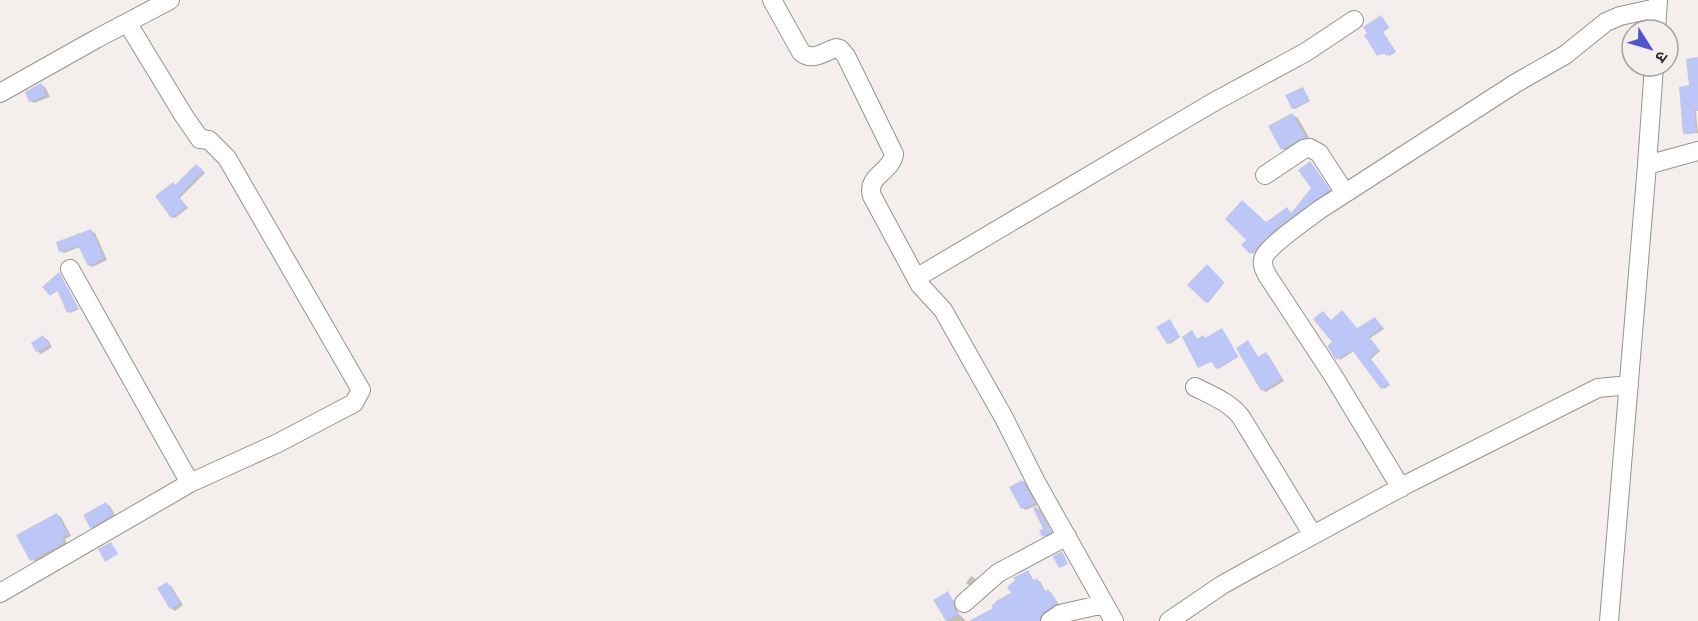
<svg xmlns="http://www.w3.org/2000/svg" width="1698" height="621" font-family="'Work Sans','Noto Sans Devanagari',sans-serif">
  <style>
    .shadow { fill: #0003 }
    .building { fill: #bdc7f7 }
    .lines { fill: none; stroke-linecap: round; stroke-linejoin: round }
    .minor-casing { stroke: #97918f; stroke-width: 20 }
    .minor { stroke: #fff; stroke-width: 18 }
  </style>
  <rect width="100%" height="100%" fill="#f4eeed"/>
  <!-- shadow -->
  <path class="shadow" d="M 1382,17 L 1389,28 L 1383,32 L 1396,52 L 1389,56 L 1386,53 L 1379,55 L 1366,35 Z
    M 1698,59 L 1698,111 L 1696,111 L 1698,133 L 1687,134 L 1685,133 L 1691,87 Z
    M 41,84 L 45,87 L 50,97 L 34,103 L 30,101 Z
    M 1304,90 L 1310,101 L 1295,109 L 1293,108 Z
    M 1291,114 L 1298,118 L 1311,141 L 1289,153 L 1283,149 L 1270,126 Z
    M 1311,163 L 1331,191 L 1276,231 L 1253,254 L 1251,253 L 1267,223 L 1289,210 L 1292,214 L 1313,188 Z
    M 199,167 L 205,173 L 180,198 L 188,208 L 175,218 L 172,217 L 173,184 L 176,185 Z
    M 91,231 L 95,233 L 107,260 L 92,267 L 89,265 L 80,247 L 64,253 L 60,251 Z
    M 1208,267 L 1224,283 L 1208,303 L 1207,302 Z
    M 60,274 L 79,309 L 70,313 L 59,290 L 51,295 Z
    M 1170,320 L 1180,337 L 1170,344 L 1168,343 Z
    M 1377,320 L 1384,329 L 1370,338 L 1380,351 L 1371,359 L 1390,385 L 1384,389 L 1354,351 L 1340,360 L 1329,346 L 1335,342 L 1332,321 L 1358,330 Z
    M 1223,331 L 1238,357 L 1218,369 L 1213,361 L 1199,367 L 1193,333 L 1198,340 L 1210,344 Z
    M 43,337 L 48,340 L 52,347 L 41,354 L 37,351 Z
    M 1248,342 L 1259,358 L 1266,354 L 1269,356 L 1284,381 L 1266,392 L 1263,390 L 1238,348 Z
    M 1022,481 L 1026,483 L 1037,505 L 1026,510 L 1022,508 Z
    M 106,504 L 110,506 L 116,517 L 95,529 L 91,527 Z
    M 1034,506 L 1040,510 L 1053,534 L 1047,537 L 1043,536 L 1045,529 Z
    M 57,515 L 61,517 L 71,536 L 65,539 L 67,544 L 36,562 L 32,560 Z
    M 1028,571 L 1034,581 L 1040,581 L 1046,593 L 1048,591 L 1051,592 L 1059,605 L 1047,613 L 1042,621 L 972,621 L 995,609 L 1014,594 Z
    M 971,576 L 976,579 L 969,585 L 966,583 Z
    M 167,584 L 171,586 L 183,605 L 175,611 L 171,608 Z
    M 948,593 L 956,604 L 958,613 L 966,621 L 946,621 L 935,600 Z"/>
  <!-- building -->
  <path class="building" d="M 1381,15 L 1389,27 L 1382,31 L 1395,51 L 1386,56 L 1384,52 L 1377,56 L 1364,35 L 1367,33 L 1363,27 Z
    M 1698,57 L 1698,110 L 1694,110 L 1696,132 L 1683,134 L 1679,87 L 1689,85 L 1686,59 Z
    M 41,83 L 46,95 L 29,102 L 25,92 Z
    M 1303,87 L 1309,100 L 1292,109 L 1285,95 Z
    M 1292,113 L 1305,137 L 1298,140 L 1281,150 L 1268,126 Z
    M 1310,161 L 1330,190 L 1274,230 L 1250,254 L 1241,245 L 1246,240 L 1225,219 L 1242,200 L 1266,222 L 1287,207 L 1291,213 L 1311,188 L 1298,170 Z
    M 196,164 L 203,170 L 178,196 L 186,206 L 171,218 L 155,196 L 173,182 L 175,185 Z
    M 91,229 L 104,258 L 88,266 L 78,246 L 59,252 L 56,242 Z
    M 1207,264 L 1224,282 L 1206,303 L 1187,285 Z
    M 59,272 L 78,308 L 67,313 L 57,290 L 50,296 L 42,287 Z
    M 1342,310 L 1357,328 L 1375,317 L 1382,327 L 1369,337 L 1379,350 L 1369,357 L 1389,383 L 1381,389 L 1352,350 L 1336,360 L 1327,346 L 1332,342 L 1313,319 L 1323,311 L 1331,320 Z
    M 1170,319 L 1179,336 L 1167,344 L 1156,327 Z
    M 1222,328 L 1238,356 L 1216,369 L 1211,361 L 1198,368 L 1182,337 L 1192,330 L 1197,339 L 1203,335 L 1205,338 Z
    M 43,335 L 49,345 L 36,352 L 31,343 Z
    M 1248,340 L 1258,357 L 1266,352 L 1282,379 L 1261,391 L 1236,348 Z
    M 1022,480 L 1035,503 L 1021,509 L 1009,487 Z
    M 106,502 L 113,515 L 90,528 L 83,515 Z
    M 1036,506 L 1051,532 L 1042,537 L 1039,530 L 1043,529 L 1033,508 Z
    M 57,513 L 68,534 L 61,537 L 64,542 L 30,561 L 16,535 Z
    M 111,542 L 118,554 L 105,562 L 98,549 Z
    M 1062,551 L 1068,564 L 1059,568 L 1053,557 L 1051,557 Z
    M 1028,570 L 1033,580 L 1037,578 L 1044,592 L 1048,589 L 1058,603 L 1043,612 L 1039,621 L 969,621 L 993,608 L 991,606 L 996,602 L 996,601 L 1011,593 L 1007,587 L 1015,580 L 1013,578 Z
    M 167,582 L 180,603 L 170,609 L 157,588 Z
    M 948,591 L 953,601 L 955,610 L 959,613 L 946,621 L 933,600 Z"/>
  <g class="lines">
    <!-- minor casing -->
    <g class="minor-casing">
      <path id="minor" d="M 772,0 L 801,52 C 813,62 823,52 836,48 L 840,49 L 846,56 L 894,154 C 892,172 866,175 872,196 L 920,285 L 943,310 L 1004,418 L 1037,484 L 1114,621
        M 1656,30 L 1658,0
        M 0,93 L 96,39 L 170,0
        M 1647,165 L 1698,151
        M 1265,175 L 1304,149 L 1310,148 L 1319,153 L 1345,193
        M 70,269 L 190,483
        M 916,278 L 1212,103 L 1306,52 L 1354,20
        M 1195,387 C 1213,396 1229,402 1241,417 L 1313,535
        M 1401,488 L 1334,377 L 1267,275 C 1264,269 1261,263 1264,257 C 1269,245 1308,219 1319,210 L 1516,83 L 1565,55 L 1606,22 L 1620,16 L 1657,8
        M 0,593 L 190,483 L 278,443 L 354,403 L 361,390 L 227,158 L 209,140 L 200,139 L 184,116 L 128,24
        M 964,603 L 998,573 L 1067,536
        M 1050,621 L 1060,614 L 1104,604
        M 1169,621 L 1222,585 L 1256,566 L 1409,483 L 1598,388 L 1629,385
        M 1609,621 L 1647,165 L 1654,66"/>
    </g>
    <!-- minor -->
    <use href="#minor" class="minor"/>
  </g>
  <!-- north arrow -->
  <g transform="translate(1650 48) rotate(127)"><circle r="28" fill="#f4eeed" stroke="#a6a1a0" stroke-width="1.5"/>
  <path d="M0-4.5L10 22L0 15L-10 22Z" fill="#4f56cc"/>
  <text y="-9" font-size="16" font-weight="bold" text-anchor="middle" fill="#302d2d">उ</text>
  </g>
</svg>
